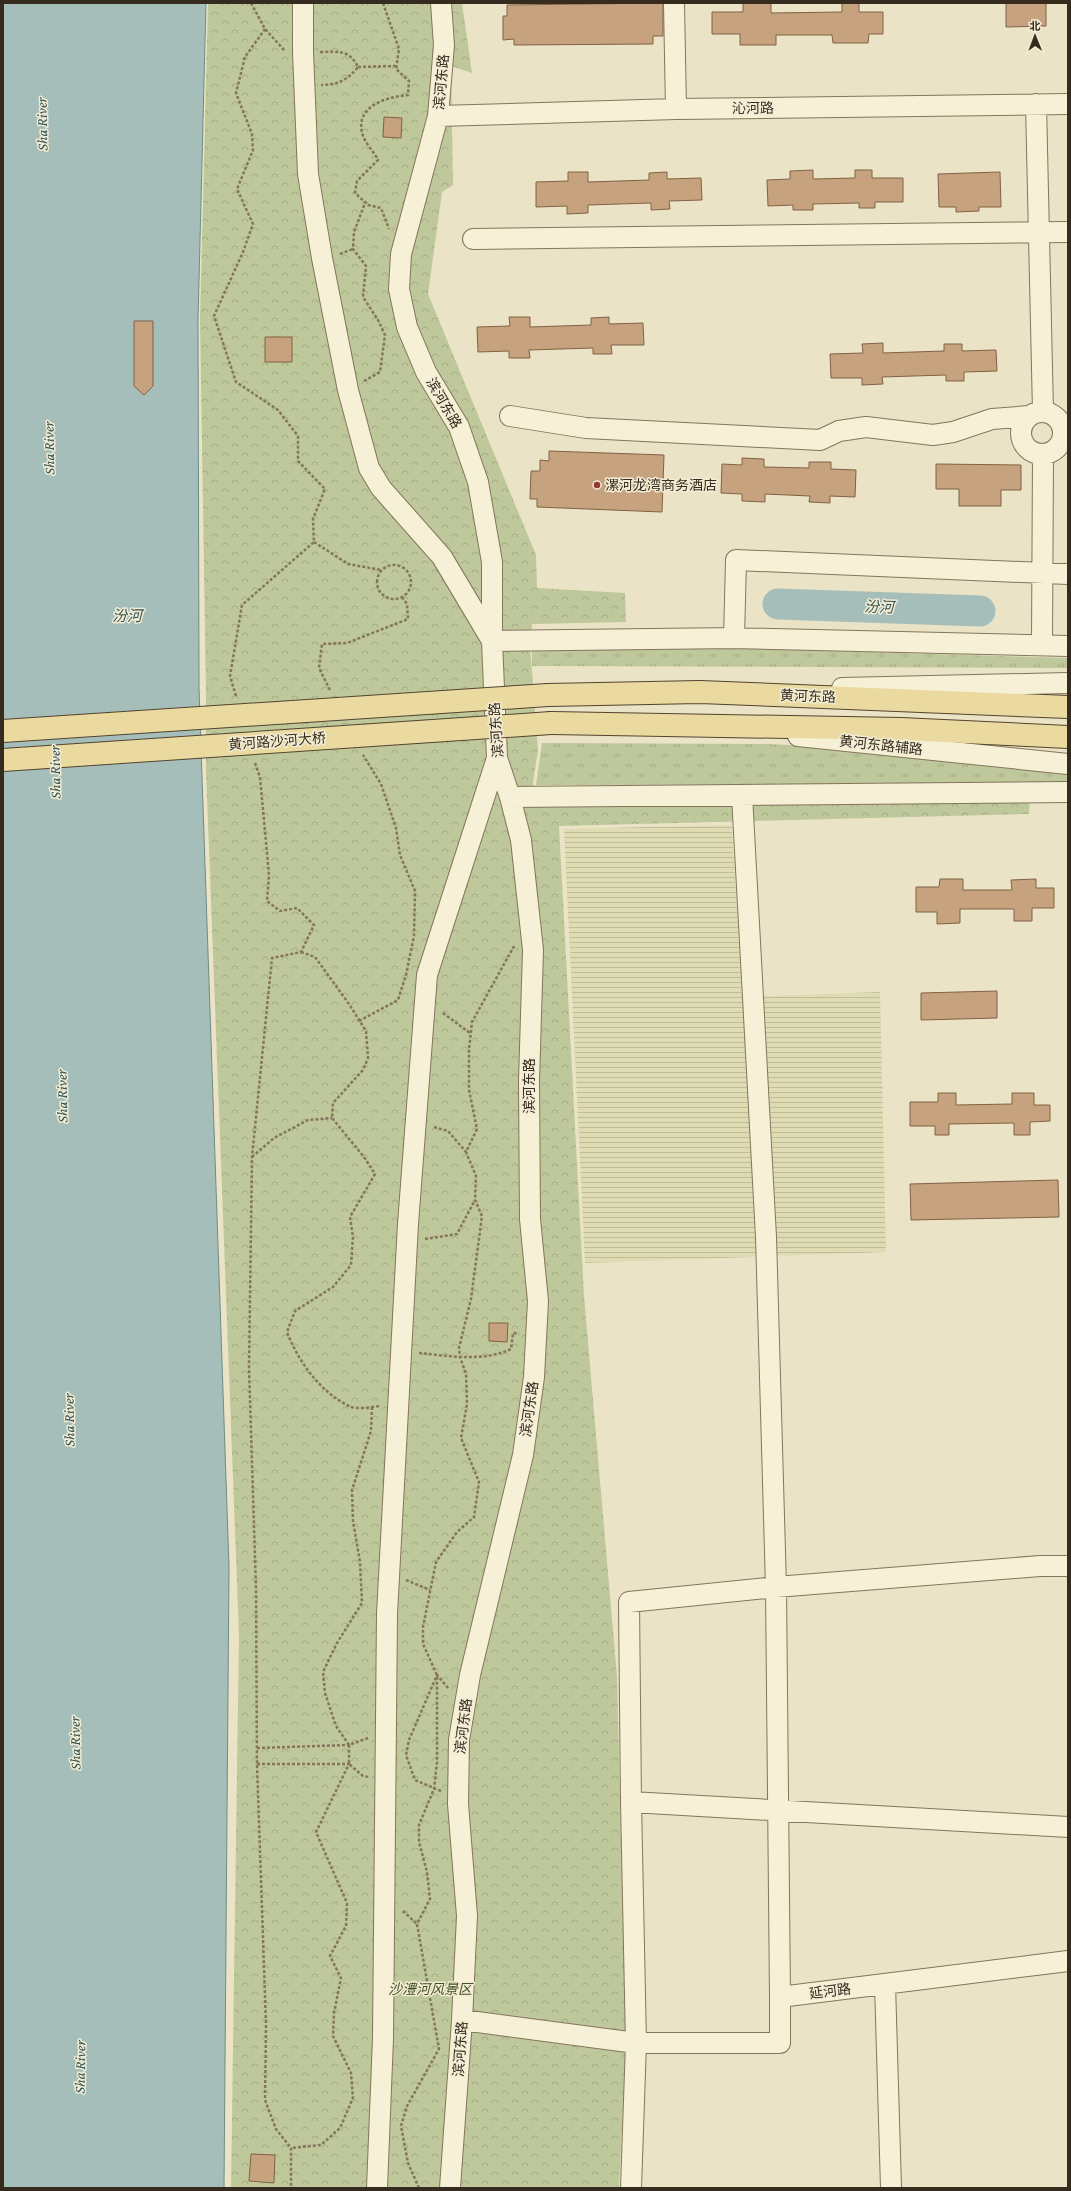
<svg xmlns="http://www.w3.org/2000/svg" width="1071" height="2191" font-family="'Crimson Pro','Noto Sans SC',serif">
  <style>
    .farmland { fill: url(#farmland-rules) }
    .grass { fill: url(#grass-tufts) }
    .park { fill: url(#park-crowns) }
    .water { fill: #a6beb9; stroke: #6e8c87 }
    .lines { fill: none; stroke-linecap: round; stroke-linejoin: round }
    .river { stroke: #a6beb9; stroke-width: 31 }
    .building { fill: #c6a27e; stroke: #816244 }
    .minor-casing { stroke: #84755c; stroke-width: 22 }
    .major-casing { stroke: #524330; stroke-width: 24 }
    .path { stroke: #84755c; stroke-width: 2.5; stroke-dasharray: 3 2; stroke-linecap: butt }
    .minor { stroke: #f6f0d7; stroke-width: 20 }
    .major { stroke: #ebdaa0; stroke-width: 22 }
    .major-bridge-casing { stroke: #524330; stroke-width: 24; stroke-linecap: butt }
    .major-bridge { stroke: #ebdaa0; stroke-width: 22 }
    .poi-dot { fill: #8e3931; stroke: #f3ecd4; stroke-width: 1.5 }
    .labels { text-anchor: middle; stroke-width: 3; stroke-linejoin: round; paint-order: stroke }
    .street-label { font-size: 14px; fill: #352c1f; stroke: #f3ecd4 }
    .poi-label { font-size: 14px; fill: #352c1f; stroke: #f3ecd4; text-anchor: start }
    .park-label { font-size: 14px; font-style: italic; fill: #425027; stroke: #f3ecd4 }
    .water-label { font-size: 15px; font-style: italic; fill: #305354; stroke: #f3ecd4 }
  </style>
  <defs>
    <pattern id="farmland-rules" width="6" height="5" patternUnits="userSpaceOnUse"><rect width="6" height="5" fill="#dfdcb3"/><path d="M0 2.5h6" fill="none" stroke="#c0bd9a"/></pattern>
    <pattern id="grass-tufts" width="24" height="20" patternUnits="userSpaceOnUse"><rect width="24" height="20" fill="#bec89a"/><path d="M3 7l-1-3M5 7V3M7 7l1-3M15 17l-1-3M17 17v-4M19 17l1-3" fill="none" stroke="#a4ac84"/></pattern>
    <pattern id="park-crowns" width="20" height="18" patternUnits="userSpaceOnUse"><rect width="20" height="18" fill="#bec89a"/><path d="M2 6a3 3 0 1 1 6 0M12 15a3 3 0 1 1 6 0" fill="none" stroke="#a4ac84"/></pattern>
  </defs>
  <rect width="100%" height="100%" fill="#eae3c5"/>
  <!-- farmland -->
  <path class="farmland" d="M 732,825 L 742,997 L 880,992 L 886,1252 L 585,1263 L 564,829 Z"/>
  <!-- grass -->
  <path class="grass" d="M 699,647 L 1068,658 L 1068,668 L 532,666 L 532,649 Z
    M 542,743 L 768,744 L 891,750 L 1068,767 L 1068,784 L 536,785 Z"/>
  <!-- park -->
  <path class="park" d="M 208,3 L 462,3 L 472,73 L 451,66 L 453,185 L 442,192 L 428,294 L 536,555 L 537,588 L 625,593 L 626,622 L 532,624 L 530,647 L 538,750 L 533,782 L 537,801 L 1030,797 L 1029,814 L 559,826 L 584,1296 L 617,1677 L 626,2042 L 619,2188 L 231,2188 L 239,1635 L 206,770 L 206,693 L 200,320 Z"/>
  <!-- water -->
  <path class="water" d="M 3,3 L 206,3 L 198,320 L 199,689 L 229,1567 L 224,2188 L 3,2188 Z"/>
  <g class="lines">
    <!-- river -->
    <path class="river" d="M 778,604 L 980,611"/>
  </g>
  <!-- building -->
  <path class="building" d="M 663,3 L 663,36 L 653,36 L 653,44 L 514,45 L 514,39 L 503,40 L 503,16 L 507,16 L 507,5 Z
    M 743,3 L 771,3 L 771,13 L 842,12 L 842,3 L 859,3 L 859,12 L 883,12 L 883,34 L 869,34 L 868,43 L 833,43 L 832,35 L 776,35 L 776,45 L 740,45 L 740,34 L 712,34 L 712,12 L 743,12 Z
    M 1006,3 L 1046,3 L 1046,26 L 1006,27 Z
    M 384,117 L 402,118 L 401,138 L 383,137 Z
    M 813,170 L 813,179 L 855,178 L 855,170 L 872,170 L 872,178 L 903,178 L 903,202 L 875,202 L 875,208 L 859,208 L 859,203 L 813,204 L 813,210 L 793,210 L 793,205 L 768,206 L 767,180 L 790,179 L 790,171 Z
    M 568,172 L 588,172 L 588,182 L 649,180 L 649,173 L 667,172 L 667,179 L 701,178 L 702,200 L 669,201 L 670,209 L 651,210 L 651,203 L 588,205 L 588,213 L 567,214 L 567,206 L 536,207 L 536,182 L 568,181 Z
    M 1000,172 L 1001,207 L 979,207 L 979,211 L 956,212 L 956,207 L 939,207 L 938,174 Z
    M 509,317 L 530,317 L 530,327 L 591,325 L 591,318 L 609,317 L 609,324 L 643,323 L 644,345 L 611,345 L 612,354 L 593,354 L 593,348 L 529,350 L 530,358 L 509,358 L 509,351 L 478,352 L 477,327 L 510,326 Z
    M 134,321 L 153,321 L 153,386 L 144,395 L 134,386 Z
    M 265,337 L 292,337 L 292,362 L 265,362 Z
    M 883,343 L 883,353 L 944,351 L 944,344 L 962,344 L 962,351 L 996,350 L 997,371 L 964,372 L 964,381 L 946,381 L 946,375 L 882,377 L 883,384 L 862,385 L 862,378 L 831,378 L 830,354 L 863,353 L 862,344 Z
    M 549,451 L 664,455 L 662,512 L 537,507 L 537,499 L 530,499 L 531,471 L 540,471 L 540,460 L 549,461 Z
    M 742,458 L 764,459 L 764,467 L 809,468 L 809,462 L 831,462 L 831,469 L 856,470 L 855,497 L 830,496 L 830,503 L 809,502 L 810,496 L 765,494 L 765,502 L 742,501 L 742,494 L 721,493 L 722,464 L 742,465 Z
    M 936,464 L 1021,465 L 1021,490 L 1001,490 L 1001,506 L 959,506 L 959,489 L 936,489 Z
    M 940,879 L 963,879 L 963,890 L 1012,890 L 1011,880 L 1036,879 L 1036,888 L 1054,888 L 1054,908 L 1032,908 L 1032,921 L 1014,921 L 1014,909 L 960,909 L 960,923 L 937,924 L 937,912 L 916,912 L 916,887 L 939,887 Z
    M 997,991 L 997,1018 L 921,1020 L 921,993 Z
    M 938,1093 L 956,1093 L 956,1105 L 1012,1104 L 1012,1093 L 1034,1093 L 1034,1105 L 1050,1105 L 1050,1121 L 1030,1122 L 1030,1135 L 1014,1135 L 1014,1123 L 949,1124 L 949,1135 L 935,1135 L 935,1126 L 910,1126 L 910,1102 L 938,1102 Z
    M 1058,1180 L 1059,1217 L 911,1220 L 910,1184 Z
    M 489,1323 L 508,1323 L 507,1342 L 489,1341 Z
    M 251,2154 L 275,2155 L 274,2183 L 249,2181 Z"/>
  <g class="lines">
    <!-- minor casing -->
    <g class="minor-casing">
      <path id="minor" d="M 303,3 L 303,52 L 308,174 L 322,258 L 348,390 L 369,468 L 381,488 L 442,557 L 492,641 L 734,638 L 1068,646
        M 441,3 L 444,45 L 438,116 L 401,254 L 399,289 L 407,327 L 426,372 L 459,427 L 478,482 L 492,562 L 492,641 L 497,758 L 510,797 L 521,840 L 533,950 L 529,1081 L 530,1219 L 538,1301 L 534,1377 L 523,1455 L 470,1675 L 459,1740 L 458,1804 L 467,1916 L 462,2020 L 450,2188
        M 674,3 L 676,109
        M 1036,104 L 1043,412
        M 438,116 L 676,109 L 1068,104
        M 473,239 L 1068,232
        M1021 433a21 21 0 1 1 42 0a21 21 0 1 1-42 0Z
        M 510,416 L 586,428 L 820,440 L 839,431 L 866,427 L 933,435 L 953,432 L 992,419 L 1030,416
        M 734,638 L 736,560 L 1068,574
        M 1042,643 L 1043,455
        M 842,688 L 1068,683
        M 798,736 L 1068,764
        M 742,795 L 766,1237 L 776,1587 L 780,1997
        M 510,797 L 1068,792
        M 631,1802 L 1068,1827
        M 885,1984 L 891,2188
        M 462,2020 L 636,2043 L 780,2043 L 780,1997 L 1068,1961
        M 377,2188 L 383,2038 L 387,1614 L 408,1224 L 427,975 L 497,758
        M 631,2188 L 636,2043 L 631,1802 L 629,1602 L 776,1587 L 1040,1566 L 1068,1566"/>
    </g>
    <!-- major casing -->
    <g class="major-casing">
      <path id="major" d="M 548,695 L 700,692 L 1068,707
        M 551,723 L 901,729 L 1068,737"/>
    </g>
    <!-- path -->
    <path class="path" d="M 251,3 L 265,29 L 285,51
      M 383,3 L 399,49 L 396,69 L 409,81 L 408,95 C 387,97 353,106 363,136 C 366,144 374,152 378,160 L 357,181 L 355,193 L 368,205 L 381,208 L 389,229
      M 320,52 C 338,52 349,49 358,67 C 348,80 337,85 321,85
      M 358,67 L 396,66
      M 340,254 L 353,249
      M 364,381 L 380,372 L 385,335 L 378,320 L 363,297 L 366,266 L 353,249 L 354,232 L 365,203
      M 314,542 L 348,564 L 382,570
      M377 582a17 17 0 1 1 34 0a17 17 0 1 1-34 0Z
      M 330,690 L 319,668 L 322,644 L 347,643 L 408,619 L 407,604 L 402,597
      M 236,696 L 230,676 L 242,605 L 314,542 L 313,519 L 325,489 L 298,461 L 298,436 L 278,410 L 236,382 L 214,316 L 243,252 L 253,224 L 237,189 L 253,150 L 252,134 L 236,93 L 245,57 L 265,29
      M 255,763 L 260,777 L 269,875 L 267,901 L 280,911 L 297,908 L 314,925 L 301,952 L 272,958 L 252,1157 L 249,1368 L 256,1589 L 257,1764 L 266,2025 L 265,2100 L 276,2129 L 291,2148 L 291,2188
      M 301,952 L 315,957 L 349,1004 L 366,1031 L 368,1058 L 363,1070 L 333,1103 L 332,1118 L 364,1157 L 375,1174 L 350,1217 L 353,1237 L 351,1265 L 333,1287 L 295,1311 L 287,1332 C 298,1361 320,1392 349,1406 C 356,1410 372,1407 380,1406
      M 443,1013 L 470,1033
      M 359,1021 L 398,1000 L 406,975 L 414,936 L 415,891 L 400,855 L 396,828 L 381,784 L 363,755
      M 434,1127 L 448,1131 L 466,1152
      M 252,1157 L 274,1138 L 308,1120 L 332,1118
      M 425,1239 L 457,1234 L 475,1200
      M 419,1353 C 449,1356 484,1362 511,1349 L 513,1333 L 519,1334
      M 406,1580 L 430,1590
      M 368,1738 L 349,1745 L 349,1764 L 363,1776 L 369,1777
      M 349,1745 L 336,1726 L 325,1693 L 323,1672 L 337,1643 L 362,1603 L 360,1562 L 353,1521 L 352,1490 L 371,1431 L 372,1407
      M 257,1748 L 348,1745
      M 257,1764 L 349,1764 L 316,1832 L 347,1903 L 346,1926 L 330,1956 L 341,1978 L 334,2013 L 333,2036 L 351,2073 L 353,2098 L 340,2128 L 321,2145 L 291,2148
      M 441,1791 L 415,1780 L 406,1755 L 409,1740 L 437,1675 L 449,1689
      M 403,1911 L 417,1924
      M 419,2188 L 408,2163 L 401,2126 L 407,2106 L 439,2049 L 417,1924 L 430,1899 L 427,1872 L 419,1842 L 419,1825 L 434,1789 L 437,1762 L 437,1675 L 423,1644 L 423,1627 L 436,1562 L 457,1532 L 474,1517 L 479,1482 L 461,1438 L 467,1404 L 466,1374 L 460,1357 L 459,1348 L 471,1299 L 482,1216 L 475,1200 L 476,1176 L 466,1152 L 477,1129 L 469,1090 L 469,1049 L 472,1022 L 514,946"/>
    <!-- minor -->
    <use href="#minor" class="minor"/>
    <!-- major -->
    <use href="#major" class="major"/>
    <!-- major-bridge casing -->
    <g class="major-bridge-casing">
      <path id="major-bridge" d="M 3,731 L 548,695
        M 3,760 L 551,723"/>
    </g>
    <!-- major-bridge -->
    <use href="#major-bridge" class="major-bridge"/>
  </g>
  <!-- markers -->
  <circle class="poi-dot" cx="597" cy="485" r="4"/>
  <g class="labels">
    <!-- street labels -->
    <g class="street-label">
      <text transform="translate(441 82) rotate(-85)" y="5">滨河东路</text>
      <text transform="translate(753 108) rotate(-1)" y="5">沁河路</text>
      <text transform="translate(444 403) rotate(60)" y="5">滨河东路</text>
      <text transform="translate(808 696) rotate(2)" y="5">黄河东路</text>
      <text transform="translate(496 730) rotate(-94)" y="5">滨河东路</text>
      <text transform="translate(277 741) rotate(-4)" y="5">黄河路沙河大桥</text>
      <text transform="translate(881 745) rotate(6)" y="5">黄河东路辅路</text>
      <text transform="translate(529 1086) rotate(-90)" y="5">滨河东路</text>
      <text transform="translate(529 1409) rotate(-82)" y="5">滨河东路</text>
      <text transform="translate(463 1726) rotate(-83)" y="5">滨河东路</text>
      <text transform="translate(830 1991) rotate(-7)" y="5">延河路</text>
      <text transform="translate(460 2049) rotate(-86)" y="5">滨河东路</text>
    </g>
    <!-- poi labels -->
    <g class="poi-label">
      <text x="605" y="490">漯河龙湾商务酒店</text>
    </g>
    <!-- park labels -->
    <g class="park-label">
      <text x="430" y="1994">沙澧河风景区</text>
    </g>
    <!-- water labels -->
    <g class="water-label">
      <text transform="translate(42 124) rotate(-91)" y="5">Sha River</text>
      <text transform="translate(49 448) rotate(-91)" y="5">Sha River</text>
      <text transform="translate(879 607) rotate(2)" y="5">汾河</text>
      <text x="127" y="621">汾河</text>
      <text transform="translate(55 772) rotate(-91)" y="5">Sha River</text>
      <text transform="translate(62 1096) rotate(-91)" y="5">Sha River</text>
      <text transform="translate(69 1420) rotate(-91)" y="5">Sha River</text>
      <text transform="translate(75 1743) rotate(-91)" y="5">Sha River</text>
      <text transform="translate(80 2067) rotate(-89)" y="5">Sha River</text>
    </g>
  </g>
  <!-- border -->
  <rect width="1071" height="2191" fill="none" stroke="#352c1f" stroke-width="8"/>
  <!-- north arrow -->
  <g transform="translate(1035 36) rotate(359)" stroke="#f3ecd4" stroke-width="3" paint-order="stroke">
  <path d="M0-3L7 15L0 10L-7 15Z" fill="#352c1f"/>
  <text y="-6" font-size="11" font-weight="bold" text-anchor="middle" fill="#352c1f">北</text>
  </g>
</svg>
